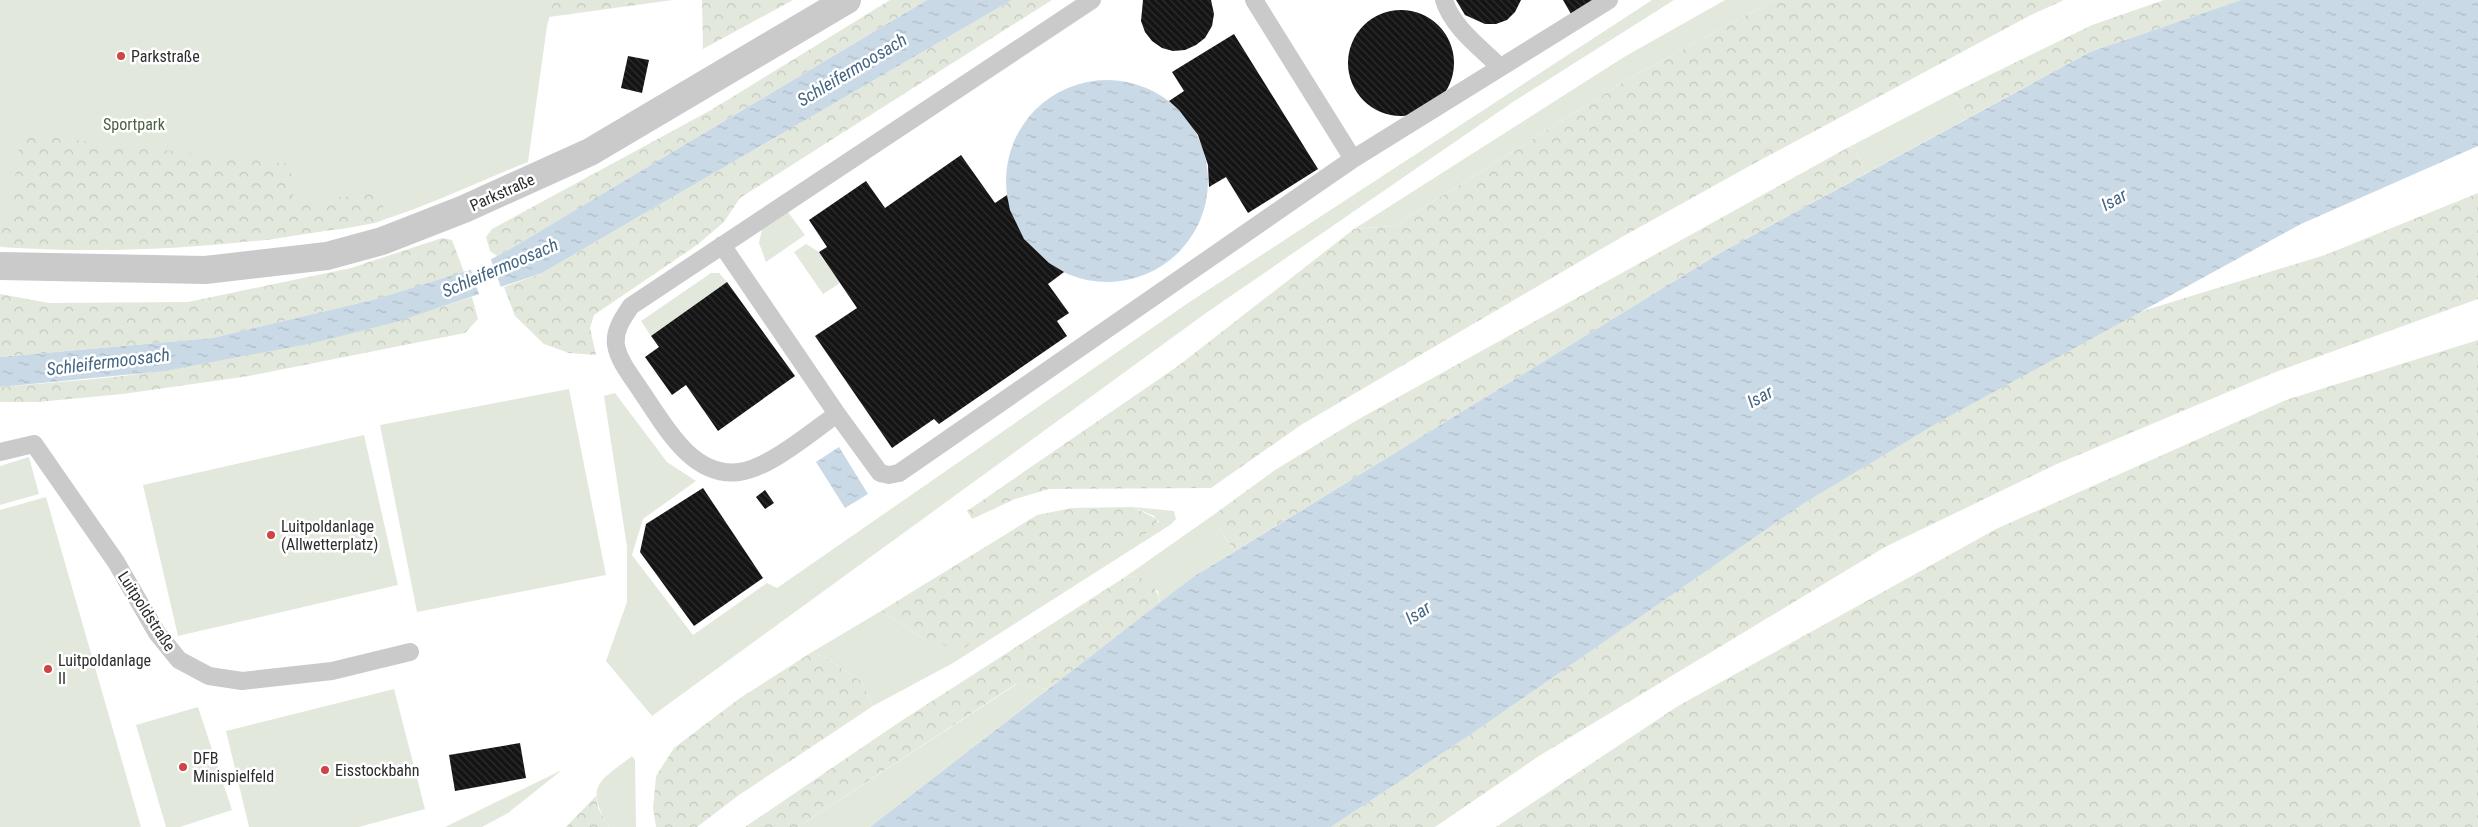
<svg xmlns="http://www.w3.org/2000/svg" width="2478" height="827" font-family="'Roboto Condensed',sans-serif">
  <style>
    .green { fill: #e2e9dc }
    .forest { fill: url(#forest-crowns) }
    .water { fill: url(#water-ripples) }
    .pier { fill: #fff }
    .building { fill: url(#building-back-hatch) }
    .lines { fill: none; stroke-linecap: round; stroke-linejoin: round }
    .service { stroke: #cacaca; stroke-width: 18 }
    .minor { stroke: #cacaca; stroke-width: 28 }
    .poi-dot { fill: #cf4444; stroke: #fff; stroke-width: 2 }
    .labels { text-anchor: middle; stroke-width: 5; stroke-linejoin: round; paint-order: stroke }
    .poi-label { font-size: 16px; fill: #2d2d2d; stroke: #fff; text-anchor: start }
    .park-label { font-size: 16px; fill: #4d6340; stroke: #fff }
    .street-label { font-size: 16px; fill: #2d2d2d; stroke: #fff }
    .water-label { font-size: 18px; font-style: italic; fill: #456784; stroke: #fff }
  </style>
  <defs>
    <pattern id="forest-crowns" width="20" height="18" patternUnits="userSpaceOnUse" patternTransform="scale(1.25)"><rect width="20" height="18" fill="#e2e9dc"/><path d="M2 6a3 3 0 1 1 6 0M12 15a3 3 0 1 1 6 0" fill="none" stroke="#c2c8bd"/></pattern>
    <pattern id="water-ripples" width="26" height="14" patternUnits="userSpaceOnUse" patternTransform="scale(1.25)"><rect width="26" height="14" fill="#cad9e6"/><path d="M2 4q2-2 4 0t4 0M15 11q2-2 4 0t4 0" fill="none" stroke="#aebbc6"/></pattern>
    <pattern id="building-back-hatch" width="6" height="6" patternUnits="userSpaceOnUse" patternTransform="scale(1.25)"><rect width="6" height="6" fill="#141414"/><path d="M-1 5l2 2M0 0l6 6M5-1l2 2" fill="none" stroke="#2e2e2e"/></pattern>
  </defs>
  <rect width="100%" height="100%" fill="#fff"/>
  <!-- green -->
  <path class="green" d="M 0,0 L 554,0 L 547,26 L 528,162 C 477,182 429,206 376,222 C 355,228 331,230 309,233 C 211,249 99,254 0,247 Z
    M 1652,0 L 1674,0 L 1513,102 L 1206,313 L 652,716 L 606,661 L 627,602 L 627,547 L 604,396 L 615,393 L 667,462 L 696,481 L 643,519 L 632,555 L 693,635 L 767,583 L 777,588 L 1188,303 Z
    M 1725,0 L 1774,0 L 1630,78 L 1394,226 L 1354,229 L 1624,57 Z
    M 1953,93 L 1968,118 L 1865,174 L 1855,147 L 1847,148 Z
    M 788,212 L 805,235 L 766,262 L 759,243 L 762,229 Z
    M 806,244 L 819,252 L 840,283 L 823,294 L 794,252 Z
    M 711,273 L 719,273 L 727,282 L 651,336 L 641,321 Z
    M 569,389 L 606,575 L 417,612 L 380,425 Z
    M 364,435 L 398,585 L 178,636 L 143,485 Z
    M 29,457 L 39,494 L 0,505 L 0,466 Z
    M 46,497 L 141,827 L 0,827 L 0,510 Z
    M 1133,507 L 1174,511 L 1176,519 L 1170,525 L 953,663 L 873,706 L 862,682 L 826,658 L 812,652 L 881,611 L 924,639 L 1159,522 L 1154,516 Z
    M 1216,513 L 1216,525 L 1235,551 L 1193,577 L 1160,603 L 1158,591 L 1134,576 L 1125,577 Z
    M 1017,684 L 1048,689 L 870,827 L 798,827 Z
    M 394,689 L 425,809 L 359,827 L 249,827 L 226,731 Z
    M 198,707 L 232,810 L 180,827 L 166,827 L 136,725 Z
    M 632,756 L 635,760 L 636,827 L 609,827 C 584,785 599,782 632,756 Z
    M 562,770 L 508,813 L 482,827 L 445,827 Z"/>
  <!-- forest -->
  <path class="forest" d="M 554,0 L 673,0 L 549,17 Z
    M 702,0 L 793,0 L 703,49 Z
    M 890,0 L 927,0 L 510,249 L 497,256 L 490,251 L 486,237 L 492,229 L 711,110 Z
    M 1012,0 L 1052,0 L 740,198 L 724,222 L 697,245 L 594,315 L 590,328 L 596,355 L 569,353 L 544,344 L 515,316 L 504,287 L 542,273 Z
    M 1774,0 L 2064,0 L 2031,15 L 1755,163 L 1620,238 L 1301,425 L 1211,488 L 1049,489 L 1015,499 L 972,519 L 967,511 L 1178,366 L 1354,229 L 1394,226 L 1630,78 Z
    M 2164,0 L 2241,0 L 2090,52 L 1968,118 L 1953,93 L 2092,25 Z
    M 21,134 L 290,164 L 294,202 L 380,193 L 386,219 L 375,223 L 267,240 L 166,248 L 0,247 L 0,221 L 9,221 Z
    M 1855,147 L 1865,174 L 1720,253 L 1235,551 L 1216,525 L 1216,513 L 1275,470 L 1357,420 L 1847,148 Z
    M 2478,193 L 2478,299 L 2273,373 L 2057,464 L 1885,547 L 1539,756 L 1435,827 L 1331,827 L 1473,733 L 1803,504 L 1941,421 L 2136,313 L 2325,255 Z
    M 442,238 L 452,240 L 464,272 L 376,299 L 212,338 L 0,357 L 0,294 L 49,303 L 188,302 L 351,268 Z
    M 472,297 L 478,319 L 465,333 L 249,376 L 123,394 L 38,402 L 0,402 L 0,387 C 55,382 112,379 166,370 C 270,353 372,330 472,297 Z
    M 2478,340 L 2478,827 L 1496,827 L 1678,706 L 1996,529 L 2286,400 Z
    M 1133,507 L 1157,519 L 1157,526 L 961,650 L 924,639 L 881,611 L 1037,515 L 1072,508 Z
    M 1134,576 C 1150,580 1157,587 1160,603 L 1048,689 L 1016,684 L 798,827 L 745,827 L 901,721 L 1125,577 Z
    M 812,652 L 826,658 L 862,682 L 873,706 L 739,795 L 697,827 L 656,827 L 653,808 L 656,776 L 674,748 L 740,698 Z
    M 596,796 L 598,808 L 609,827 L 566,827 Z"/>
  <!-- water -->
  <path class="water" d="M 927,0 L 1012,0 L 542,273 L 396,322 L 313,343 L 165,371 L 0,387 L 0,357 L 212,338 L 376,299 L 473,269 L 510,249 Z
    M 2241,0 L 2478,0 L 2478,146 L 2301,224 L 1941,421 L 1803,504 L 1473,733 L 1331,827 L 870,827 L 1193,577 L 1720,253 L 2090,52 Z
    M1006 181a101 101 0 1 1 202 0a101 101 0 1 1-202 0Z
    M 839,447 L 868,494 L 845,508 L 816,462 Z"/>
  <!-- pier -->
  <path class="pier" d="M 490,257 L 502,290 L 480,297 L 470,267 Z"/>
  <!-- building -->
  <path class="building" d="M 1143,0 L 1211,0 L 1214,14 L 1212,26 L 1205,38 L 1196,45 L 1185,50 L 1173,51 L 1162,48 L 1152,41 L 1145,32 L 1141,21 Z
    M 1456,0 L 1521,0 L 1515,12 L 1507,20 L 1496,24 L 1485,24 L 1465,15 Z
    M 1563,0 L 1595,0 L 1571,14 Z
    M1348 63a53 53 0 1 1 106 0a53 53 0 1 1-106 0Z
    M 1234,34 L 1318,169 L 1248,213 L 1226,177 L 1209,187 L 1208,165 L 1198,135 L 1179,110 L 1169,101 L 1184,91 L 1172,72 Z
    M 628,56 L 649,60 L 642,93 L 621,88 Z
    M 961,155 L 995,203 L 1007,195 L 1010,210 L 1024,239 L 1049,263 L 1064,272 L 1048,284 L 1069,313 L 1057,321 L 1067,336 L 939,424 L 934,419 L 892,448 L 815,336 L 857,308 L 819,252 L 827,247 L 809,220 L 866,181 L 885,208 Z
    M 727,282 L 795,376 L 718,431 L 686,385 L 672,395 L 645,357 L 659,347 L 651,336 Z
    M 703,488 L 763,578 L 694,626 L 640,552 L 646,524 Z
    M 765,490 L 774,503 L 765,509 L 756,497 Z
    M 520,743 L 526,778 L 455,791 L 449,755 Z"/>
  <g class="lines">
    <!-- service -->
    <path class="service" d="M 1254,0 L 1353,159
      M 1444,0 C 1452,27 1481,48 1500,67
      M 722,245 L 837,414 L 880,473 L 889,475 L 899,473 L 1353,159 L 1609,0
      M 837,414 C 813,431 768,469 739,472 C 691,478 664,424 641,391 C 632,377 619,362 616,345 C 614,330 623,318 631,306 L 1092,0
      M 0,452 L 34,444 L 116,562 L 157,633 L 179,660 L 209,676 L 242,681 L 332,671 L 410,652"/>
    <!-- minor -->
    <path class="minor" d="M 0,266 L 205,270 L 327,256 L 382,241 L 464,209 L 590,152 L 847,0"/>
  </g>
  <!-- markers -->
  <g class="poi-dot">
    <circle cx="121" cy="56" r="5"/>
    <circle cx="271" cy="535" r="5"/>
    <circle cx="48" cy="669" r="5"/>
    <circle cx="183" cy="767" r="5"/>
    <circle cx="325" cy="770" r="5"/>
  </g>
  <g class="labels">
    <!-- poi labels -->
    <g class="poi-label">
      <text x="131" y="62">Parkstraße</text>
      <text x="281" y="532">Luitpoldanlage<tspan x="281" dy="18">(Allwetterplatz)</tspan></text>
      <text x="58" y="666">Luitpoldanlage<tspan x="58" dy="18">II</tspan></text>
      <text x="193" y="764">DFB<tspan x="193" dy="18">Minispielfeld</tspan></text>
      <text x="335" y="776">Eisstockbahn</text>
    </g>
    <!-- park labels -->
    <g class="park-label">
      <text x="134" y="130">Sportpark</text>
    </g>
    <!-- street labels -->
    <g class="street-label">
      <text transform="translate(502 192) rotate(-24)" y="6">Parkstraße</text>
      <text transform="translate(147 611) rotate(57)" y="6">Luitpoldstraße</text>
    </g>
    <!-- water labels -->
    <g class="water-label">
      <text transform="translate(852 70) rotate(-31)" y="6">Schleifermoosach</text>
      <text transform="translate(2114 200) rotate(-29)" y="6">Isar</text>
      <text transform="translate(500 268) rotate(-23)" y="6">Schleifermoosach</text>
      <text transform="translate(108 362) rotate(-7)" y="6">Schleifermoosach</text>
      <text transform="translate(1760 397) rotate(-29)" y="6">Isar</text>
      <text transform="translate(1418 613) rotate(-33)" y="6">Isar</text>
    </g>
  </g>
</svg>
